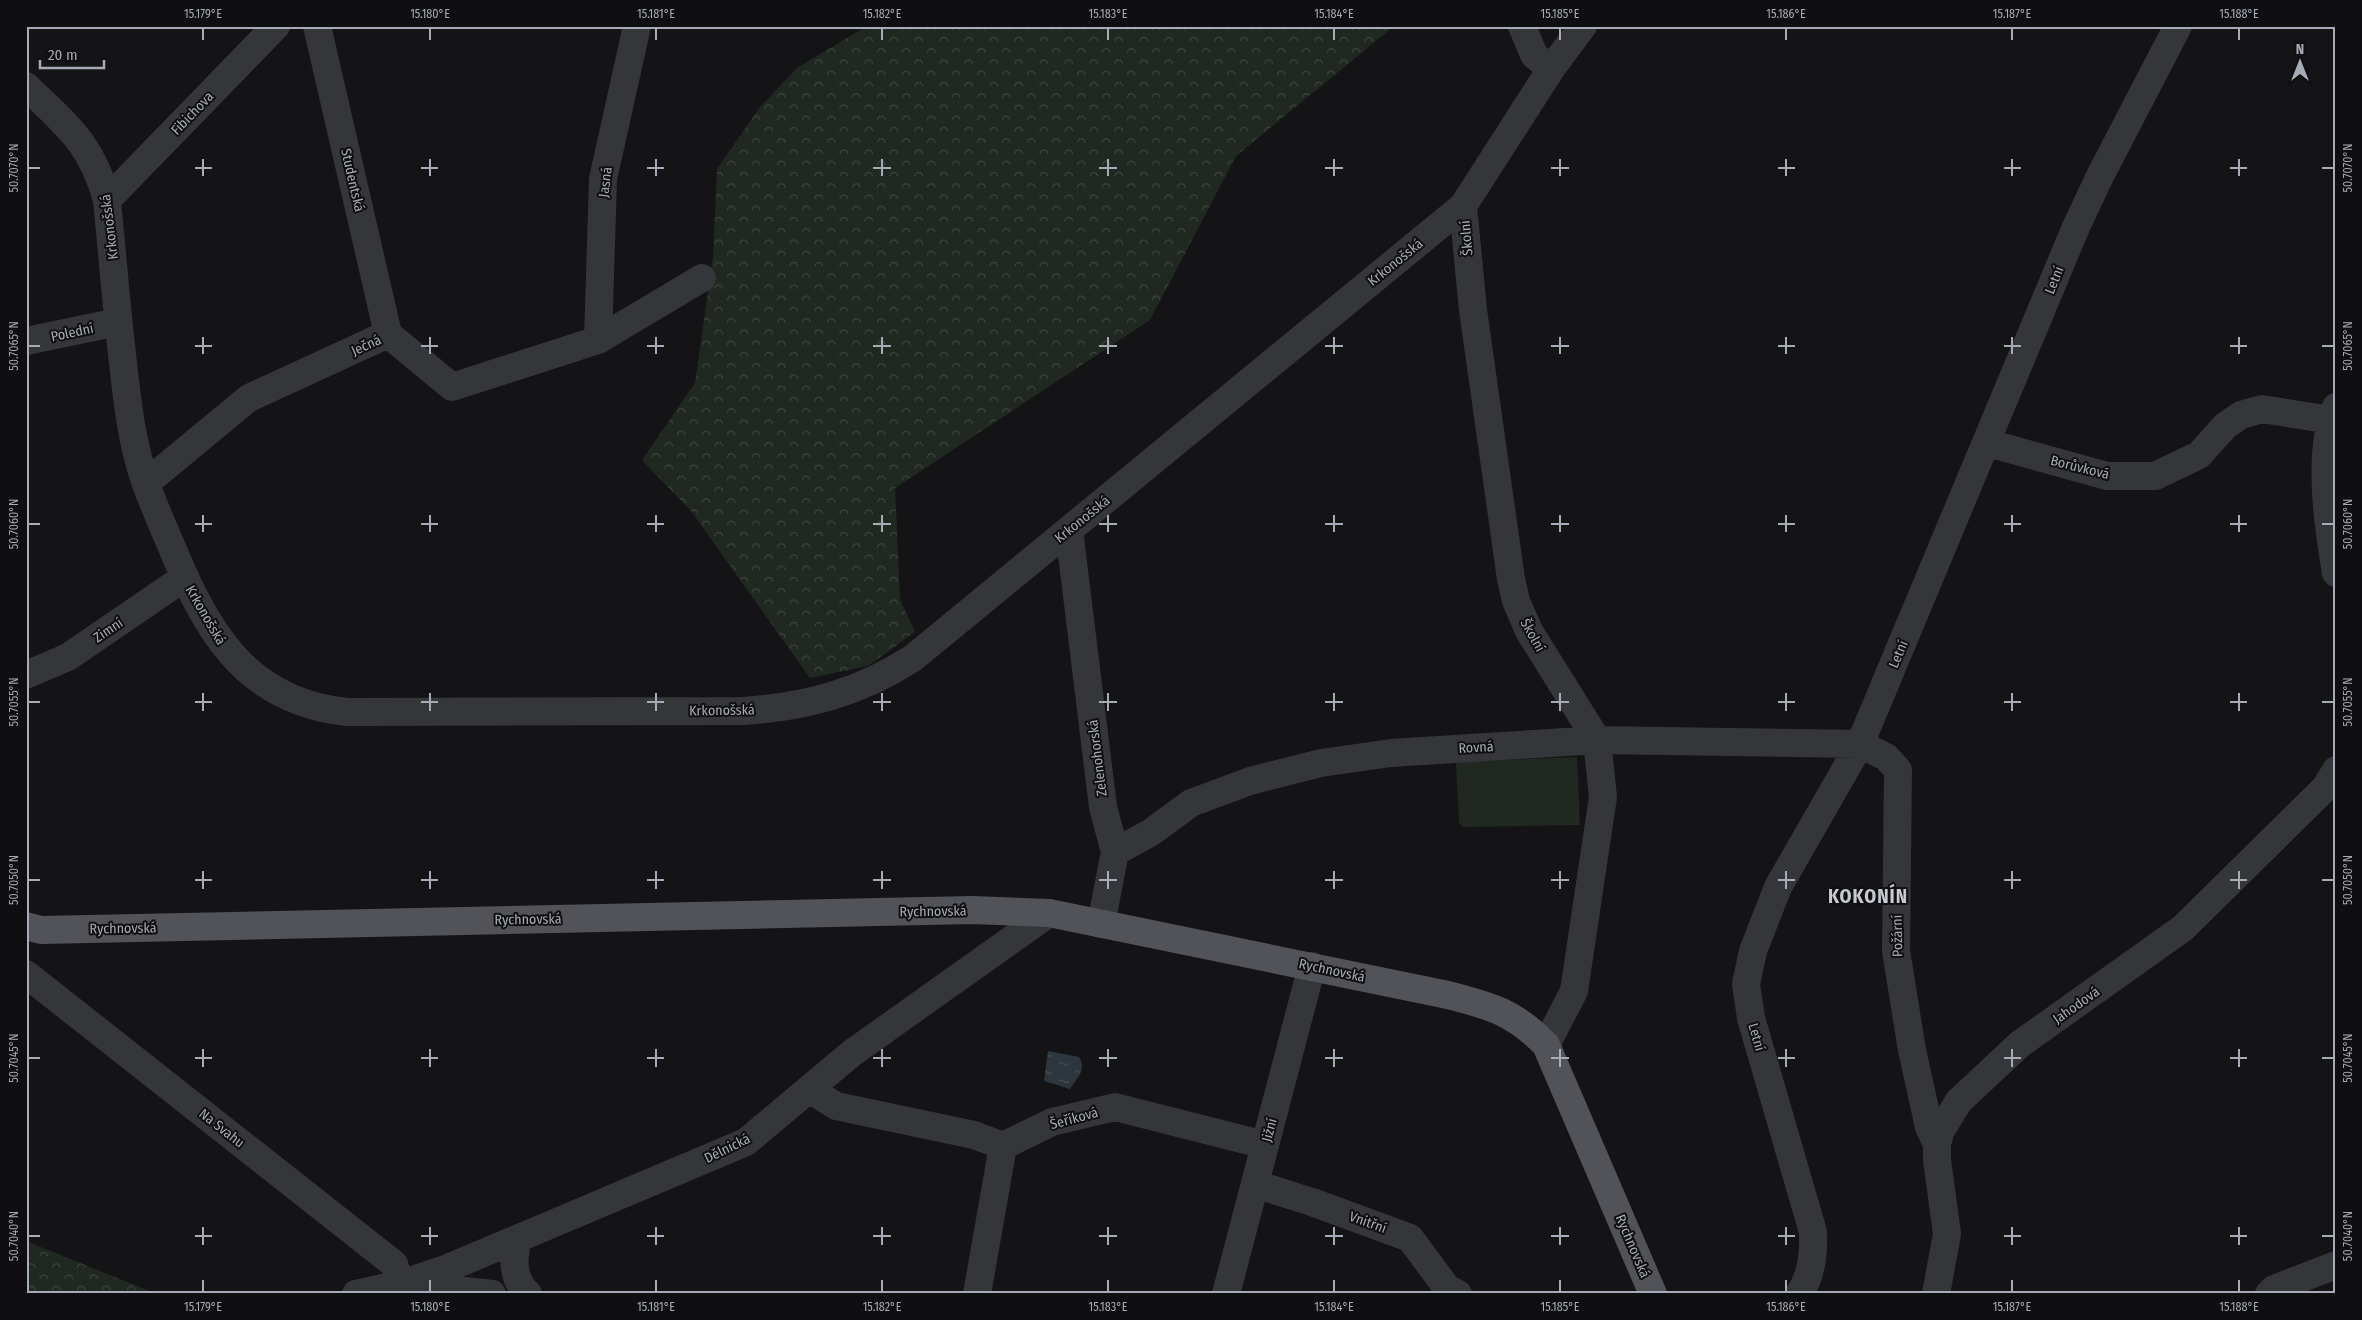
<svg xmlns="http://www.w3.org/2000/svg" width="2362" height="1320" font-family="'Fira Sans Condensed',sans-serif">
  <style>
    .grass { fill: #212821 }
    .forest { fill: url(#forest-crowns) }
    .water { fill: url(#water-ripples) }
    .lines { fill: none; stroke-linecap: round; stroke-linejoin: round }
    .minor { stroke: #35363a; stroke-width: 28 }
    .major { stroke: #525359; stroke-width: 28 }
    .ticks { fill: none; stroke: #a7abb5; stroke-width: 2 }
    .labels { text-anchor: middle; stroke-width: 4; stroke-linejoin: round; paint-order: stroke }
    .street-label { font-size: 14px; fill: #a7abb5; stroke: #0f0f11 }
    .district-label { font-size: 19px; font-weight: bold; letter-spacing: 1px; fill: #c7cad1; stroke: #0f0f11 }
    .neatline { fill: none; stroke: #a7abb5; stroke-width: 2 }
    .ticks-label { font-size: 12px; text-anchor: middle; fill: #a7abb5 }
  </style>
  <defs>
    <pattern id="forest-crowns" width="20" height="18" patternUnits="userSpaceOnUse" patternTransform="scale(1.25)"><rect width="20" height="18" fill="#212821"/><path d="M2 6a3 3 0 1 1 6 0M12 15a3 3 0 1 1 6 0" fill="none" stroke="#3e443f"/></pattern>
    <pattern id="water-ripples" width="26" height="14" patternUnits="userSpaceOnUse" patternTransform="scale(1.25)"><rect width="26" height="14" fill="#2e363d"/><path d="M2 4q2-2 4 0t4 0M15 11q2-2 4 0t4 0" fill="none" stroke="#495057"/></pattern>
  </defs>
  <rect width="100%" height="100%" fill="#141416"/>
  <!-- grass -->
  <path class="grass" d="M 1577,757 L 1580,825 L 1463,827 L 1459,823 L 1456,762 Z"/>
  <!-- forest -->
  <path class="forest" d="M 867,26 L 1394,26 L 1236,156 L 1150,320 L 895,488 L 900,599 L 915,632 L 868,666 L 810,678 L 691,511 L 642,460 L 695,383 L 713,257 L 717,169 L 760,107 L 797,68 Z
    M 26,1241 L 157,1294 L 26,1294 Z"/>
  <!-- water -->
  <path class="water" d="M 1048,1051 L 1079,1057 C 1087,1070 1077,1078 1070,1089 L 1044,1081 Z"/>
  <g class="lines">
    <!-- minor -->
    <path class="minor" d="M 317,26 L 388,334
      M 1522,26 L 1534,55 L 1551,69
      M 26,86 C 67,126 91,142 107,200 C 112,251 116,303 122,354 C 127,398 131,442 146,484 C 155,509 166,533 176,557 C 210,639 252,702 347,712 L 743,711 C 806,707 861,692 913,658 L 1463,206 L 1551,69 L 1583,26
      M 107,200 L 276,26
      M 1463,206 L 1473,310 L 1511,579 L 1516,601 L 1529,631 L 1597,740 L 1603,797 L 1574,991 L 1546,1045
      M 388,334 L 452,387 L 598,340 L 702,278
      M 598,340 L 603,179 L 637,26
      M 26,341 L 118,322
      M 2336,407 C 2317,452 2328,526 2336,573
      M 1988,443 L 2107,476 L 2155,476 L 2199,455 L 2225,426 L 2241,415 L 2262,409 L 2331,420
      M 146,483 L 249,398 L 388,334
      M 1069,530 L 1103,807 L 1115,852 L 1101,924
      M 26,675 L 68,657 L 185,577
      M 1115,852 L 1150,833 L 1191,803 L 1250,781 L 1321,763 L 1391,753 L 1597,740 L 1860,744 L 1886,757 L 1898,770 L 1896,951 L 1912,1050 L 1929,1127 L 1937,1144
      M 26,974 L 394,1264 L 403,1294
      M 809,1089 L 836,1106 L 974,1135 L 1003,1146
      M 1255,1184 L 1312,1202 L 1410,1238 L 1447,1288 L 1458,1294
      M 519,1238 C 512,1256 512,1279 528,1294
      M 410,1285 L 492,1294
      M 356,1294 L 401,1284 L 448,1268 L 746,1142 L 852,1053 L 1049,913
      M 977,1294 L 1003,1146 L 1052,1122 L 1115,1107 L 1265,1145
      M 1226,1294 L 1312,966
      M 1799,1294 C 1812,1276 1814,1254 1813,1232 L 1751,1018 L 1746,984 L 1753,951 L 1778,887 L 1860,744 L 2076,227 L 2100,176 L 2178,26
      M 1936,1294 L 1947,1234 L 1937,1160 L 1937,1144 L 1941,1130 L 1959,1101 L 2020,1044 L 2183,928 L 2325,788 L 2336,770
      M 2269,1294 L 2274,1289 L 2336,1265"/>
    <!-- major -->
    <path class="major" d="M 26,926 L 41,930 L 972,910 L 1049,913 L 1448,995 C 1491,1006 1514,1012 1546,1045 L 1653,1294"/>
  </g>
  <!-- ticks -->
  <path class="ticks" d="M 203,28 L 203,40M 430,28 L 430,40M 656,28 L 656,40M 882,28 L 882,40M 1108,28 L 1108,40M 1334,28 L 1334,40M 1560,28 L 1560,40M 1786,28 L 1786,40M 2012,28 L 2012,40M 2239,28 L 2239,40M 203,159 L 203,176M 430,159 L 430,176M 656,159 L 656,176M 882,159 L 882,176M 1108,159 L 1108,176M 1334,159 L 1334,176M 1560,159 L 1560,176M 1786,159 L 1786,176M 2012,159 L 2012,176M 2239,159 L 2239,176M 28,168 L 40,168M 195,168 L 212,168M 421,168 L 438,168M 647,168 L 664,168M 873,168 L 891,168M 1099,168 L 1117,168M 1325,168 L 1343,168M 1551,168 L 1569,168M 1778,168 L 1795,168M 2004,168 L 2021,168M 2230,168 L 2247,168M 2322,168 L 2334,168M 203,337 L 203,354M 430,337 L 430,354M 656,337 L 656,354M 882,337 L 882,354M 1108,337 L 1108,354M 1334,337 L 1334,354M 1560,337 L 1560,354M 1786,337 L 1786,354M 2012,337 L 2012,354M 2239,337 L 2239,354M 28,346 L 40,346M 195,346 L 212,346M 421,346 L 438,346M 647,346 L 664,346M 873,346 L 891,346M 1099,346 L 1117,346M 1325,346 L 1343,346M 1551,346 L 1569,346M 1778,346 L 1795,346M 2004,346 L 2021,346M 2230,346 L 2247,346M 2322,346 L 2334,346M 203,515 L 203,532M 430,515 L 430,532M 656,515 L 656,532M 882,515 L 882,532M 1108,515 L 1108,532M 1334,515 L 1334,532M 1560,515 L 1560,532M 1786,515 L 1786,532M 2012,515 L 2012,532M 2239,515 L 2239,532M 28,524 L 40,524M 195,524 L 212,524M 421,524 L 438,524M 647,524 L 664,524M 873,524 L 891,524M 1099,524 L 1117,524M 1325,524 L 1343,524M 1551,524 L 1569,524M 1778,524 L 1795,524M 2004,524 L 2021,524M 2230,524 L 2247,524M 2322,524 L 2334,524M 203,693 L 203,711M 430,693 L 430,711M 656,693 L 656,711M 882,693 L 882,711M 1108,693 L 1108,711M 1334,693 L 1334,711M 1560,693 L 1560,711M 1786,693 L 1786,711M 2012,693 L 2012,711M 2239,693 L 2239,711M 28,702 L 40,702M 195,702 L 212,702M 421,702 L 438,702M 647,702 L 664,702M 873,702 L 891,702M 1099,702 L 1117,702M 1325,702 L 1343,702M 1551,702 L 1569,702M 1778,702 L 1795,702M 2004,702 L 2021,702M 2230,702 L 2247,702M 2322,702 L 2334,702M 203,871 L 203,889M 430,871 L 430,889M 656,871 L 656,889M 882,871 L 882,889M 1108,871 L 1108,889M 1334,871 L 1334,889M 1560,871 L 1560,889M 1786,871 L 1786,889M 2012,871 L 2012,889M 2239,871 L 2239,889M 28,880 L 40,880M 195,880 L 212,880M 421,880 L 438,880M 647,880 L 664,880M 873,880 L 891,880M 1099,880 L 1117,880M 1325,880 L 1343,880M 1551,880 L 1569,880M 1778,880 L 1795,880M 2004,880 L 2021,880M 2230,880 L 2247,880M 2322,880 L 2334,880M 203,1049 L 203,1067M 430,1049 L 430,1067M 656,1049 L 656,1067M 882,1049 L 882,1067M 1108,1049 L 1108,1067M 1334,1049 L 1334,1067M 1560,1049 L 1560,1067M 1786,1049 L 1786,1067M 2012,1049 L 2012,1067M 2239,1049 L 2239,1067M 28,1058 L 40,1058M 195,1058 L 212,1058M 421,1058 L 438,1058M 647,1058 L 664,1058M 873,1058 L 891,1058M 1099,1058 L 1117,1058M 1325,1058 L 1343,1058M 1551,1058 L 1569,1058M 1778,1058 L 1795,1058M 2004,1058 L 2021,1058M 2230,1058 L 2247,1058M 2322,1058 L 2334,1058M 203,1227 L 203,1245M 430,1227 L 430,1245M 656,1227 L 656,1245M 882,1227 L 882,1245M 1108,1227 L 1108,1245M 1334,1227 L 1334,1245M 1560,1227 L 1560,1245M 1786,1227 L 1786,1245M 2012,1227 L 2012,1245M 2239,1227 L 2239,1245M 28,1236 L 40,1236M 195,1236 L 212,1236M 421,1236 L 438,1236M 647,1236 L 664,1236M 873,1236 L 891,1236M 1099,1236 L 1117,1236M 1325,1236 L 1343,1236M 1551,1236 L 1569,1236M 1778,1236 L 1795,1236M 2004,1236 L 2021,1236M 2230,1236 L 2247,1236M 2322,1236 L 2334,1236M 203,1280 L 203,1292M 430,1280 L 430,1292M 656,1280 L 656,1292M 882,1280 L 882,1292M 1108,1280 L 1108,1292M 1334,1280 L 1334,1292M 1560,1280 L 1560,1292M 1786,1280 L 1786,1292M 2012,1280 L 2012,1292M 2239,1280 L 2239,1292"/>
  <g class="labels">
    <!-- street labels -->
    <g class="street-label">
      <text transform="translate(192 113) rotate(-46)" y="5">Fibichova</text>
      <text transform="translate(353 180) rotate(77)" y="5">Studentská</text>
      <text transform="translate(605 182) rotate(-83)" y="5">Jasná</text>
      <text transform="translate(109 227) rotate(-97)" y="5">Krkonošská</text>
      <text transform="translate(1466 238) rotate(-95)" y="5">Školní</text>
      <text transform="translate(1395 262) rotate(-39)" y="5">Krkonošská</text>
      <text transform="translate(2054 280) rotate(-68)" y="5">Letní</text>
      <text transform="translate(72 332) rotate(-12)" y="5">Polední</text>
      <text transform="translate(366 345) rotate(-25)" y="5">Ječná</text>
      <text transform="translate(2080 467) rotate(14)" y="5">Borůvková</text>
      <text transform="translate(1082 519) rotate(-39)" y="5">Krkonošská</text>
      <text transform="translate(206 615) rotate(60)" y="5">Krkonošská</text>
      <text transform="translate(108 630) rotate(-34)" y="5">Zimní</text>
      <text transform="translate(1533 635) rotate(61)" y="5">Školní</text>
      <text transform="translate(1898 654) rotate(-67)" y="5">Letní</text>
      <text transform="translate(722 710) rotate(-1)" y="5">Krkonošská</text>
      <text transform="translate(1476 747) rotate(-3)" y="5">Rovná</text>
      <text transform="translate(1097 758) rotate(-97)" y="5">Zelenohorská</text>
      <text transform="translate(933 911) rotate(-1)" y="5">Rychnovská</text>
      <text transform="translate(528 919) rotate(-1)" y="5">Rychnovská</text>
      <text transform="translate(123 928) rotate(-1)" y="5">Rychnovská</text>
      <text transform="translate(1897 936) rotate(-91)" y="5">Požární</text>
      <text transform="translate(1332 970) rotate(12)" y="5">Rychnovská</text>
      <text transform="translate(2076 1005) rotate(-35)" y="5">Jahodová</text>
      <text transform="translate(1757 1037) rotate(74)" y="5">Letní</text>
      <text transform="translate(1074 1118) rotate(-15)" y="5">Šeříková</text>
      <text transform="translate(222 1128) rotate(38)" y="5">Na Svahu</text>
      <text transform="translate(1269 1130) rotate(-75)" y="5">Jižní</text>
      <text transform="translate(727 1148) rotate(-26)" y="5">Dělnická</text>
      <text transform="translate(1368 1222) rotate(20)" y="5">Vnitřní</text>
      <text transform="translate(1633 1246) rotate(67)" y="5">Rychnovská</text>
    </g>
    <!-- district labels -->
    <g class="district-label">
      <text x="1868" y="903">KOKONÍN</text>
    </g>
  </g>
  <!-- border -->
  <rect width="2362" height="1320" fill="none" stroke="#0f0f11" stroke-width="55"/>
  <!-- north arrow -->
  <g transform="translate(2300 62)" stroke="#0f0f11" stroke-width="4" paint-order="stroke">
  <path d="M0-4L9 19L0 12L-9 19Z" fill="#a7abb5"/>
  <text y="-8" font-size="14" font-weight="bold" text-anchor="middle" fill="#a7abb5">N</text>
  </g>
  <!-- scale -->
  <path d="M40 60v8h64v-8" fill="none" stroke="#a7abb5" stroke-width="2.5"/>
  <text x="48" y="60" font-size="15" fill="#a7abb5" stroke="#0f0f11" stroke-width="4" paint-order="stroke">20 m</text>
  <rect x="28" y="28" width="2306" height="1264" class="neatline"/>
  <g class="ticks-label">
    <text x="203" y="18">15.179°E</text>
    <text x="430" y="18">15.180°E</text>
    <text x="656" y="18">15.181°E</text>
    <text x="882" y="18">15.182°E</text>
    <text x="1108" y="18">15.183°E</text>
    <text x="1334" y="18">15.184°E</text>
    <text x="1560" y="18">15.185°E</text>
    <text x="1786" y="18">15.186°E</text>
    <text x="2012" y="18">15.187°E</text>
    <text x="2239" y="18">15.188°E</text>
    <text transform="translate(14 168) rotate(-90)" y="4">50.7070°N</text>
    <text transform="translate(2348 168) rotate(-90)" y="4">50.7070°N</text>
    <text transform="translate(14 346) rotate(-90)" y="4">50.7065°N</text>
    <text transform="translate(2348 346) rotate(-90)" y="4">50.7065°N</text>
    <text transform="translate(14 524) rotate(-90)" y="4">50.7060°N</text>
    <text transform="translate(2348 524) rotate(-90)" y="4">50.7060°N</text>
    <text transform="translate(14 702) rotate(-90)" y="4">50.7055°N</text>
    <text transform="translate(2348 702) rotate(-90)" y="4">50.7055°N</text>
    <text transform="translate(14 880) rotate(-90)" y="4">50.7050°N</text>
    <text transform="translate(2348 880) rotate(-90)" y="4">50.7050°N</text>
    <text transform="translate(14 1058) rotate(-90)" y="4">50.7045°N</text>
    <text transform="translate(2348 1058) rotate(-90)" y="4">50.7045°N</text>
    <text transform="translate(14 1236) rotate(-90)" y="4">50.7040°N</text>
    <text transform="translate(2348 1236) rotate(-90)" y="4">50.7040°N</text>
    <text x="203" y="1311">15.179°E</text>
    <text x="430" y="1311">15.180°E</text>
    <text x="656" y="1311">15.181°E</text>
    <text x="882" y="1311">15.182°E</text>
    <text x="1108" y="1311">15.183°E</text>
    <text x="1334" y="1311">15.184°E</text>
    <text x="1560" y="1311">15.185°E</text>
    <text x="1786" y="1311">15.186°E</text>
    <text x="2012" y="1311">15.187°E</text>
    <text x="2239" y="1311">15.188°E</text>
  </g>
</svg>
